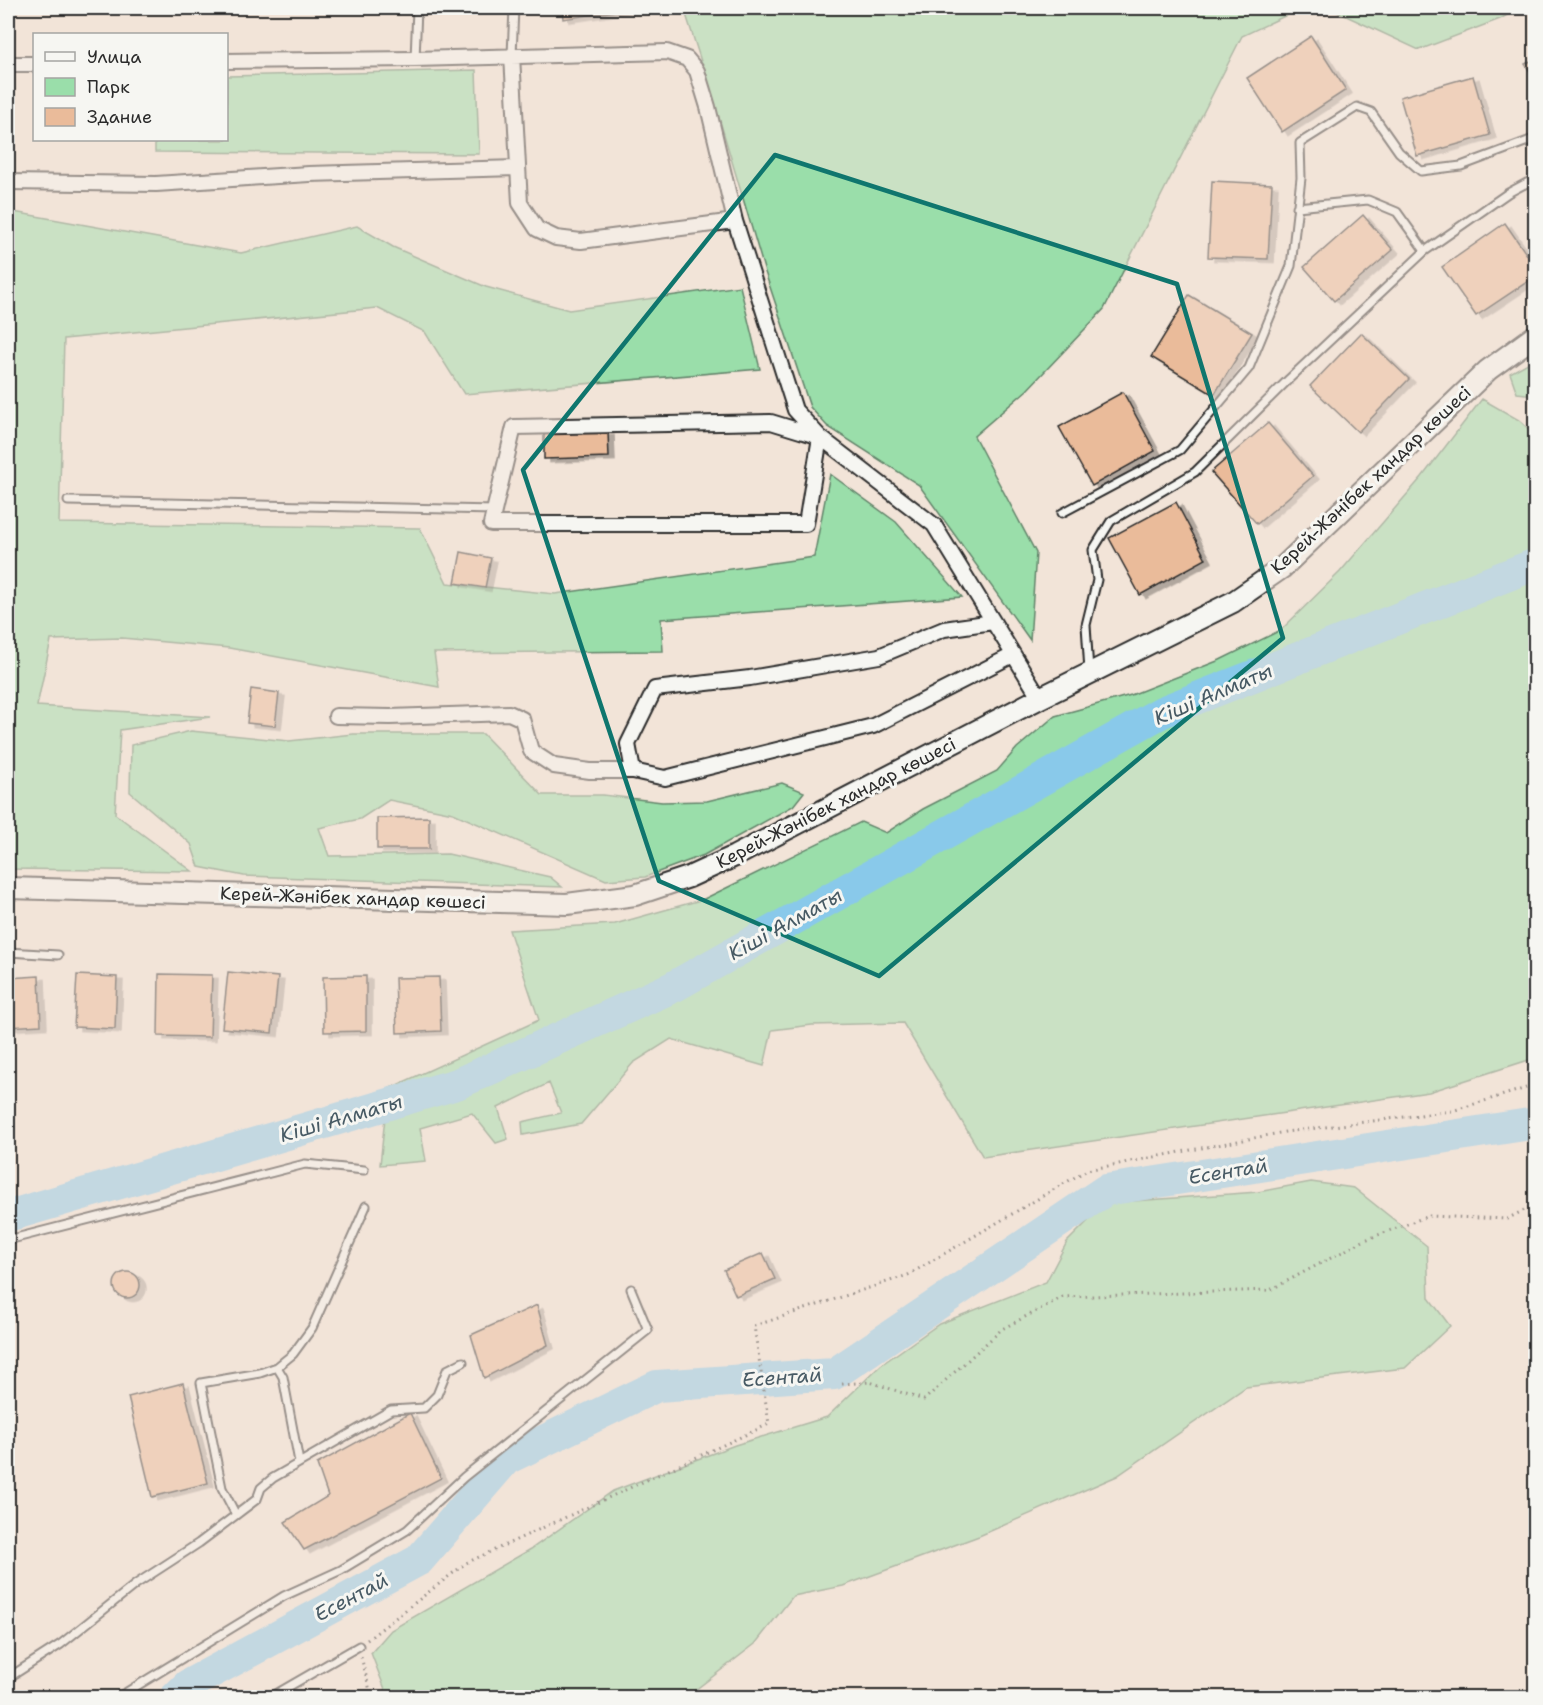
<svg xmlns="http://www.w3.org/2000/svg" width="1543" height="1705" font-family="'Shantell Sans',sans-serif">
  <style>
    .green { fill: #9adeaa; stroke: #62846a; stroke-width: 1.5 }
    .lines { fill: none; stroke-linecap: round; stroke-linejoin: round }
    .river { stroke: #89c9ea; stroke-width: 32 }
    .building { fill: #eabb9a; stroke: #2b2b2b; stroke-width: 1.5; filter: url(#shadow) }
    .service-casing { stroke: #2b2b2b; stroke-width: 11 }
    .minor-casing { stroke: #2b2b2b; stroke-width: 18 }
    .secondary-casing { stroke: #2b2b2b; stroke-width: 24 }
    .path { stroke: #2b2b2b; stroke-width: 3; stroke-dasharray: 1.5 4.5; stroke-linecap: butt }
    .service { stroke: #f6f6f2; stroke-width: 7 }
    .minor { stroke: #f6f6f2; stroke-width: 14 }
    .secondary { stroke: #f6f6f2; stroke-width: 20 }
    .marked { fill: none; stroke: #0f766e; stroke-width: 4.5; stroke-linejoin: round }
    .labels { text-anchor: middle; stroke-width: 6; stroke-linejoin: round; paint-order: stroke }
    .street-label { font-size: 18px; fill: #2b2b2b; stroke: #f6f6f2 }
    .water-label { font-size: 20px; font-style: italic; fill: #475a64; stroke: #f6f6f2 }
  </style>
  <defs>
    <filter id="shadow"><feDropShadow dx="6" dy="3.5" stdDeviation="0" flood-color="#0004"/></filter>
  </defs>
  <rect width="100%" height="100%" fill="#f2e4d8"/>
  <filter id="ink" filterUnits="userSpaceOnUse"><feTurbulence type="fractalNoise" baseFrequency=".0167" numOctaves="2"/><feDisplacementMap in="SourceGraphic" scale="12" xChannelSelector="R" yChannelSelector="G"/><feConvolveMatrix kernelMatrix="1 2 1 2 8 2 1 2 1" color-interpolation-filters="sRGB"/></filter>
  <g filter="url(#ink)">
    <!-- green -->
    <path class="green" d="M 684,8 L 1302,8 L 1242,36 L 1104,309 L 1027,390 L 974,436 L 1036,553 L 1030,640 L 919,485 L 827,426 L 810,407 L 764,269 L 720,121 Z
      M 1329,8 L 1520,8 L 1500,19 L 1419,50 Z
      M 476,70 L 479,154 L 155,152 L 155,140 L 226,140 L 227,76 Z
      M 8,211 L 241,253 L 357,226 L 393,247 L 486,287 L 569,310 L 740,286 L 760,369 L 464,394 L 425,332 L 377,308 L 64,339 L 59,523 L 420,528 L 447,583 L 555,594 L 814,557 L 830,474 L 896,522 L 962,597 L 661,619 L 663,651 L 434,653 L 439,687 L 229,648 L 122,638 L 51,640 L 37,706 L 210,717 L 120,730 L 115,814 L 192,871 L 8,869 Z
      M 1535,359 L 1535,395 L 1517,393 L 1510,373 Z
      M 1482,399 L 1519,420 L 1535,435 L 1535,1058 L 1429,1092 L 983,1157 L 903,1023 L 812,1025 L 772,1030 L 764,1066 L 671,1039 L 633,1063 L 581,1124 L 523,1135 L 522,1122 L 561,1113 L 549,1083 L 498,1108 L 508,1139 L 496,1143 L 472,1113 L 420,1128 L 426,1161 L 380,1165 L 388,1089 L 539,1020 L 509,930 L 615,924 L 704,899 L 861,822 L 886,833 L 923,809 L 997,771 L 1017,748 L 1055,716 L 1131,695 L 1220,660 L 1281,630 L 1340,572 L 1422,477 Z
      M 191,731 L 289,741 L 353,734 L 483,734 L 542,795 L 603,795 L 662,802 L 707,801 L 782,783 L 804,792 L 793,806 L 704,855 L 645,877 L 606,880 L 453,813 L 389,800 L 360,819 L 319,828 L 329,856 L 448,854 L 550,877 L 562,887 L 244,876 L 199,867 L 191,844 L 130,792 L 131,745 Z
      M 1311,1182 L 1354,1188 L 1427,1246 L 1429,1298 L 1450,1326 L 1405,1368 L 1246,1387 L 1117,1476 L 979,1536 L 843,1586 L 793,1596 L 755,1644 L 686,1697 L 388,1697 L 371,1653 L 391,1630 L 531,1549 L 613,1491 L 735,1445 L 827,1417 L 881,1365 L 939,1324 L 1046,1282 L 1067,1242 L 1106,1203 L 1258,1192 Z"/>
    <g class="lines">
      <!-- river -->
      <path class="river" d="M 8,1216 L 457,1084 L 673,987 L 1162,712 L 1536,564
        M 175,1698 L 188,1685 L 419,1560 L 506,1459 L 657,1386 L 834,1374 L 1106,1190 L 1536,1123"/>
    </g>
    <!-- building -->
    <path class="building" d="M 562,8 L 635,8 L 563,19 Z
      M 1311,36 L 1346,90 L 1282,132 L 1247,78 Z
      M 1536,58 L 1536,81 L 1525,64 Z
      M 1473,76 L 1490,135 L 1417,156 L 1400,97 Z
      M 1212,181 L 1272,184 L 1268,259 L 1208,257 Z
      M 1363,215 L 1393,250 L 1334,301 L 1304,267 Z
      M 1505,223 L 1536,268 L 1536,276 L 1476,316 L 1442,267 Z
      M 1189,295 L 1252,333 L 1214,395 L 1151,357 Z
      M 1361,333 L 1409,379 L 1358,432 L 1310,386 Z
      M 1123,392 L 1155,451 L 1092,486 L 1059,427 Z
      M 1268,423 L 1313,476 L 1257,524 L 1211,472 Z
      M 608,432 L 609,457 L 544,459 L 544,434 Z
      M 1176,502 L 1206,559 L 1140,595 L 1109,538 Z
      M 461,552 L 491,558 L 485,588 L 455,583 Z
      M 251,689 L 279,693 L 275,726 L 247,723 Z
      M 429,817 L 429,849 L 377,849 L 377,818 Z
      M 228,972 L 278,977 L 272,1033 L 222,1028 Z
      M 159,974 L 212,975 L 210,1037 L 158,1036 Z
      M 77,975 L 117,977 L 115,1029 L 74,1027 Z
      M 39,976 L 41,1025 L 8,1027 L 8,978 Z
      M 366,976 L 366,1031 L 324,1032 L 323,977 Z
      M 439,977 L 441,1031 L 397,1033 L 395,978 Z
      M 763,1253 L 775,1279 L 736,1296 L 724,1270 Z
      M114 1285a13 13 0 1 1 26 0a13 13 0 1 1-26 0Z
      M 537,1305 L 548,1345 L 484,1378 L 471,1335 Z
      M 183,1383 L 208,1483 L 152,1497 L 128,1397 Z
      M 410,1413 L 441,1478 L 304,1550 L 285,1522 L 328,1496 L 317,1464 Z"/>
    <g class="lines">
      <!-- service casing -->
      <g class="service-casing">
        <path id="service" d="M 512,55 L 514,8
          M 415,59 L 417,8
          M 1297,207 L 1368,200 L 1397,212 L 1425,251
          M 68,501 L 495,510
          M 1062,513 L 1180,450 L 1249,368 L 1291,266 L 1301,178 L 1300,143 L 1357,107 L 1371,112 L 1399,152 L 1421,171 L 1461,166 L 1536,138
          M 1089,671 L 1086,625 L 1097,580 L 1093,550 L 1111,521 L 1195,472 L 1289,379 L 1425,251 L 1508,193 L 1536,178
          M 8,952 L 58,955
          M 8,1240 L 305,1164 L 364,1170
          M 277,1367 L 283,1377 L 299,1462
          M 236,1515 L 222,1488 L 201,1383 L 260,1373 L 277,1367 L 293,1354 L 312,1328 L 366,1206
          M 8,1678 L 61,1644 L 136,1584 L 199,1543 L 257,1499 L 261,1488 L 273,1478 L 391,1410 L 424,1408 L 437,1395 L 447,1370 L 463,1362
          M 117,1698 L 284,1596 L 341,1570 L 407,1530 L 464,1477 L 648,1330 L 631,1289
          M 269,1698 L 359,1646"/>
      </g>
      <!-- minor casing -->
      <g class="minor-casing">
        <path id="minor" d="M 512,55 L 520,203 L 537,229 L 556,238 L 581,241 L 735,221
          M 226,61 L 415,59 L 667,52 L 687,59 L 697,71 L 708,107 L 735,221 L 795,410 L 820,437 L 934,525 L 1040,698
          M 8,64 L 34,64
          M 8,182 L 156,184 L 309,174 L 518,168
          M 771,422 L 820,437 L 806,524 L 491,524 L 514,427 Z
          M 336,716 L 390,717 L 509,713 L 522,719 L 531,751 L 554,766 L 590,771 L 633,771 L 665,778 L 873,726 L 1013,655
          M 633,771 L 628,744 L 655,689 L 750,678 L 879,656 L 944,629 L 993,622"/>
      </g>
      <!-- secondary casing -->
      <g class="secondary-casing">
        <path id="secondary" d="M 8,888 L 567,904 L 635,895 L 689,877 L 735,856 L 1040,698 L 1233,602 L 1282,568 L 1488,370 L 1536,335"/>
      </g>
      <!-- path -->
      <path class="path" d="M 842,1384 L 870,1382 L 924,1400 L 1002,1329 L 1063,1297 L 1270,1290 L 1365,1240 L 1428,1216 L 1507,1219 L 1536,1204
        M 367,1640 L 466,1563 L 769,1424 L 754,1326 L 908,1275 L 1087,1170 L 1285,1132 L 1452,1111 L 1536,1085
        M 361,1657 L 372,1698"/>
      <!-- service -->
      <use href="#service" class="service"/>
      <!-- minor -->
      <use href="#minor" class="minor"/>
      <!-- secondary -->
      <use href="#secondary" class="secondary"/>
    </g>
  </g>
  <!-- marked area -->
  <path d="M0 0H1543V1705H0ZM 775,155 L 1177,284 L 1283,638 L 879,976 L 659,881 L 523,470 Z" fill="#f2e4d8" fill-opacity=".55" fill-rule="evenodd"/>
  <path class="marked" d="M 775,155 L 1177,284 L 1283,638 L 879,976 L 659,881 L 523,470 Z"/>
  <g class="labels">
    <!-- street labels -->
    <g class="street-label">
      <text transform="translate(1371 480) rotate(-43)" y="6">Керей-Жәнібек хандар көшесі</text>
      <text transform="translate(836 803) rotate(-27)" y="6">Керей-Жәнібек хандар көшесі</text>
      <text transform="translate(353 898) rotate(2)" y="6">Керей-Жәнібек хандар көшесі</text>
    </g>
    <!-- water labels -->
    <g class="water-label">
      <text transform="translate(1213 694) rotate(-23)" y="7">Кіші Алматы</text>
      <text transform="translate(785 924) rotate(-29)" y="7">Кіші Алматы</text>
      <text transform="translate(341 1118) rotate(-16)" y="7">Кіші Алматы</text>
      <text transform="translate(1228 1171) rotate(-9)" y="7">Есентай</text>
      <text transform="translate(782 1377) rotate(-4)" y="7">Есентай</text>
      <text transform="translate(351 1597) rotate(-28)" y="7">Есентай</text>
    </g>
  </g>
  <!-- margin -->
  <rect width="1543" height="1705" fill="none" stroke="#f6f6f2" stroke-width="30"/>
  <rect x="15" y="15" width="1513" height="1675" fill="none" stroke="#2b2b2b" stroke-width="2" filter="url(#ink)"/>
  <!-- legend -->
  <rect x="33" y="33" width="195" height="108" fill="#f6f6f2" stroke="#a5a5a2" stroke-width="1.5"/>
  <rect x="45" y="52" width="30" height="9" fill="#f6f6f2" stroke="#a5a5a2" stroke-width="1.5"/>
  <text x="87" y="63" font-size="18" fill="#2b2b2b">Улица</text>
  <rect x="45" y="78" width="30" height="18" fill="#9adeaa" stroke="#a5a5a2" stroke-width="1.5"/>
  <text x="87" y="93" font-size="18" fill="#2b2b2b">Парк</text>
  <rect x="45" y="108" width="30" height="18" fill="#eabb9a" stroke="#a5a5a2" stroke-width="1.5"/>
  <text x="87" y="123" font-size="18" fill="#2b2b2b">Здание</text>
</svg>
